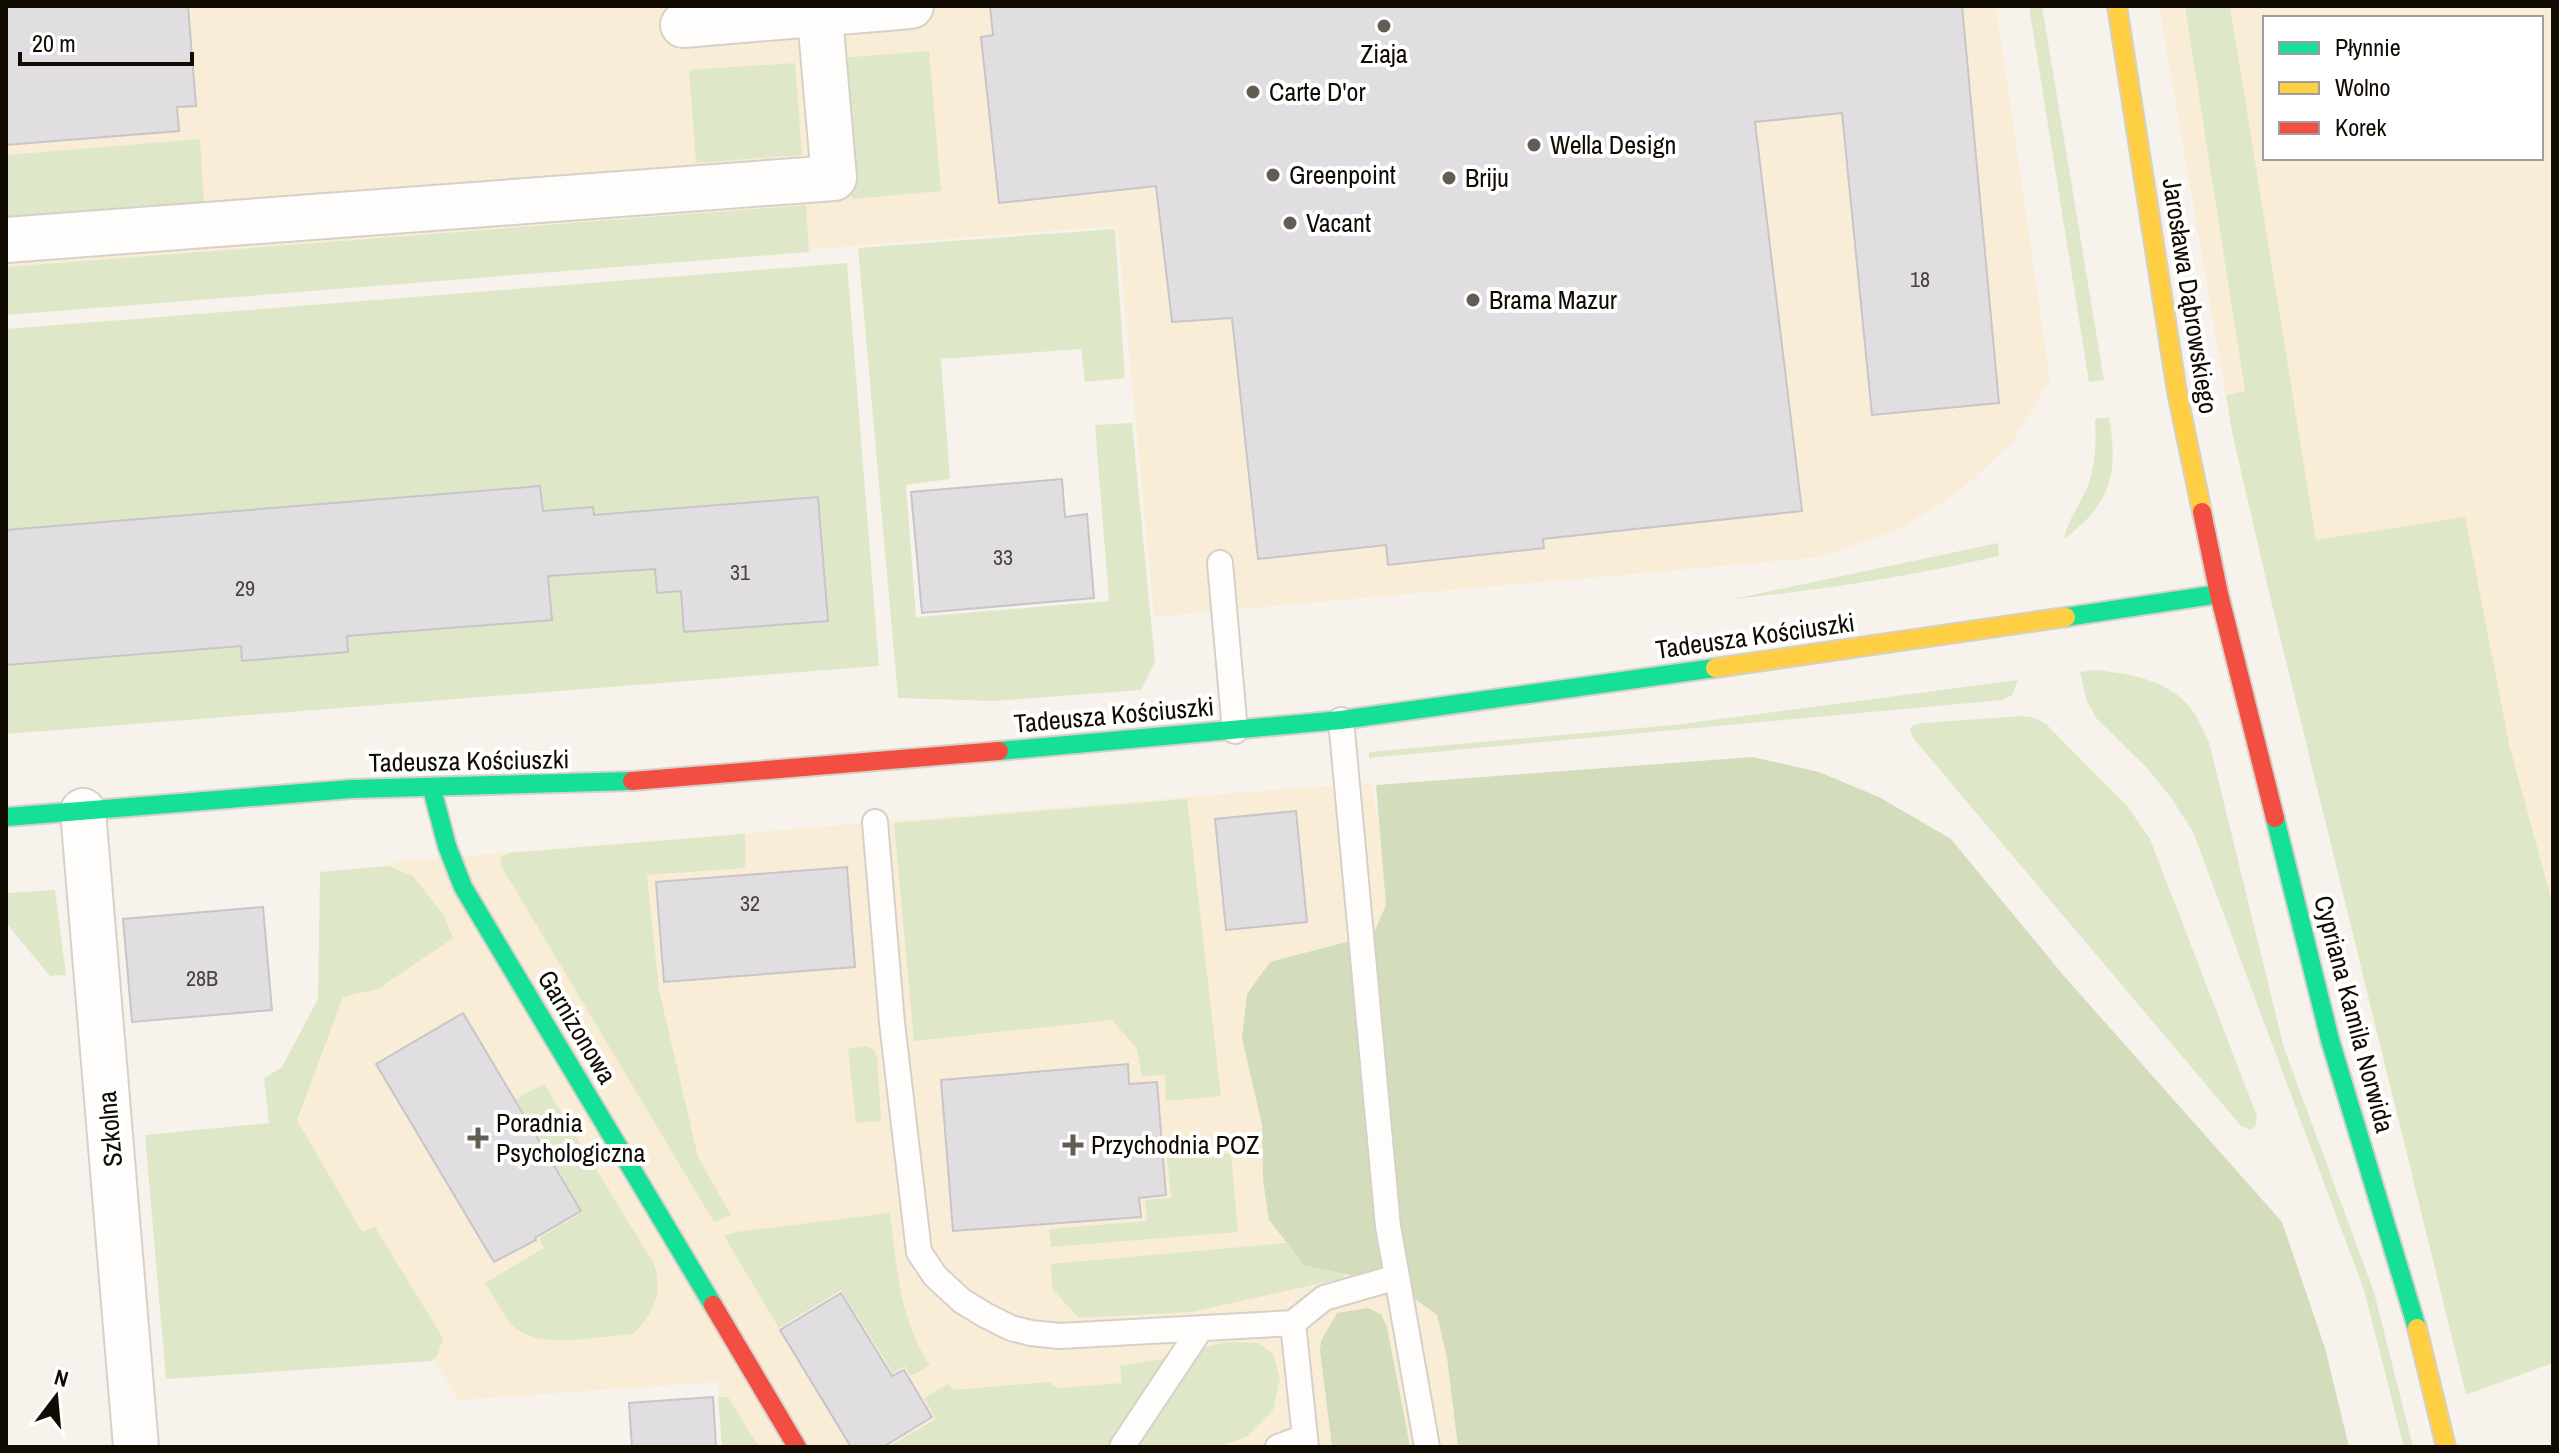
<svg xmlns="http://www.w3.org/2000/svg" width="2559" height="1453" font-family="'Archivo Narrow',sans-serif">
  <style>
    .built { fill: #faedd8; fill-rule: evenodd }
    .green { fill: #dfe7c9 }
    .forest { fill: #d3dcbb }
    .building { fill: #e0dee1; stroke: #c7c5c8; stroke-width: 2 }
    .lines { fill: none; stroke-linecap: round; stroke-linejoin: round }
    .lane-casing { stroke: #d6d1c8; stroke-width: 28 }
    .street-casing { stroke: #d6d1c8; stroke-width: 48 }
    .fast-casing { stroke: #d6d1c8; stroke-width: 22 }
    .slow-casing { stroke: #d6d1c8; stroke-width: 22 }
    .jam-casing { stroke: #d6d1c8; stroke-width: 22 }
    .lane { stroke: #fefdfc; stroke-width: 24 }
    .street { stroke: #fefdfc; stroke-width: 44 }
    .fast { stroke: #16e098; stroke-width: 18 }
    .slow { stroke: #ffcf43; stroke-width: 18 }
    .jam { stroke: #f24e42; stroke-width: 18 }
    .poi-dot { fill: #625c54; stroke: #fff; stroke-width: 3 }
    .labels { text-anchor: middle; stroke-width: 8; stroke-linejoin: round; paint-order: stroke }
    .number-label { font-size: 22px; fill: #48433d }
    .poi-label { font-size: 26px; fill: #110b02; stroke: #fff; text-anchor: start }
    .street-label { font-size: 26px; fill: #110b02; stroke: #fff }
  </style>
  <rect width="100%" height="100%" fill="#f7f3ec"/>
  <!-- built -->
  <path class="built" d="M 6,6 L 1996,6 L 2050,381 L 2011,444 L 1960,491 L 1902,528 L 1821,557 L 1154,617 L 1117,226 L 6,311 Z
    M 2159,6 L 2553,6 L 2553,1071 L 2233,437 ZM 2265,18 L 2541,18 L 2541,158 L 2265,158 Z
    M 1371,782 L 1495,1447 L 723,1447 L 718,1382 L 458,1400 L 294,1118 L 389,862 Z"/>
  <!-- green -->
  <path class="green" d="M 2029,6 L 2042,6 L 2104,380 L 2089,382 Z
    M 2185,6 L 2230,6 L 2316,540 L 2465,517 L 2510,748 L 2553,905 L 2553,1363 L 2466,1395 L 2269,592 L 2233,437 L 2226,395 L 2245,391 Z
    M 929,51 L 941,191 L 852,199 L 840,58 Z
    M 795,63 L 802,155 L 696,163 L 689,70 Z
    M 200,139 L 204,204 L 6,220 L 6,155 Z
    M 806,205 L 809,252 L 6,315 L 6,267 Z
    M 1115,229 L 1125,378 L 1085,382 L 1081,349 L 941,359 L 950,479 L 906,485 L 916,617 L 1109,601 L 1095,425 L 1132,423 L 1155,662 L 1141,690 L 993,701 L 898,698 L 858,248 Z
    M 847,263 L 879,666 L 6,734 L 6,329 Z
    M 2109,417 C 2119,474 2111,504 2064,539 C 2068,520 2079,506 2087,488 C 2096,465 2096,443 2095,419 Z
    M 1998,543 L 1999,556 C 1911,576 1823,590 1733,599 Z
    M 2096,670 C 2131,674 2173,680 2194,713 C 2200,722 2204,732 2209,742 L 2284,1048 L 2374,1292 L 2413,1447 L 2404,1447 L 2364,1290 L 2193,832 L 2172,799 L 2148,769 L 2096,718 L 2086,699 L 2080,672 Z
    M 2018,680 L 2012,695 L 2002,700 L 1369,758 L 1369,752 L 1674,725 Z
    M 2021,716 L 2036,718 L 2047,725 L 2128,807 L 2150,839 L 2257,1116 L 2256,1126 L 2251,1130 L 2241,1126 L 1913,738 L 1910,730 L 1913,725 L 1923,723 Z
    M 1187,799 L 1221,1096 L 1166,1101 L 1165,1075 L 1142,1076 L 1137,1049 L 1112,1020 L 914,1041 L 894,823 Z
    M 745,834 L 745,868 L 647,875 L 659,990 L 698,1157 L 731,1215 L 714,1222 L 500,864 L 501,857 L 509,853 Z
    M 388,866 L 413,876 L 445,917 L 453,938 L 378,989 L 343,997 L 297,1120 L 362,1232 L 375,1227 L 443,1338 L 437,1356 L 431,1361 L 166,1379 L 145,1135 L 269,1123 L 264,1078 L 282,1067 L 318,999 L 320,872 Z
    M 55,890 L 66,975 L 50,976 L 6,923 L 6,893 Z
    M 866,1046 L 874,1050 L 877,1056 L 881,1121 L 856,1123 L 848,1049 Z
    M 544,1084 L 654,1264 C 664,1293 653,1314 633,1334 C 600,1336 536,1351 512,1325 C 502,1313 494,1296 485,1283 L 544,1248 L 539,1238 L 583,1212 L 516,1099 Z
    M 1231,1153 L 1238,1232 L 1051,1247 L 1049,1229 L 1147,1221 L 1145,1200 L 1171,1198 L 1167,1158 Z
    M 890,1213 C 897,1267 899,1319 930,1365 L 911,1376 L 905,1366 L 893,1373 L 841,1290 L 779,1328 L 724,1236 L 736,1232 Z
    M 1341,1238 L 1345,1278 L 1191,1312 L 1079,1318 L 1052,1289 L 1051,1264 Z
    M 1225,1342 L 1257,1343 L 1273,1353 L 1280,1379 L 1273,1410 L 1246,1437 L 1217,1447 L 1135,1447 L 1198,1349 Z
    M 1166,1358 L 1108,1447 L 888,1447 L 936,1419 L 924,1398 L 948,1384 L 954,1390 L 1049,1382 L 1058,1388 L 1122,1383 L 1120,1366 Z
    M 718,1397 L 728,1397 L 759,1447 L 722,1447 Z"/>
  <!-- forest -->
  <path class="forest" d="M 1753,757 L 1819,772 L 1879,797 L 1951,839 L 2064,976 L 2282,1222 L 2325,1348 L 2349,1447 L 1458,1447 L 1447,1358 L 1437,1315 L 1396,1285 L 1304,1265 L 1269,1220 L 1263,1180 L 1262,1125 L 1242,1038 L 1247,994 L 1270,962 L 1373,935 L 1386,905 L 1376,785 Z
    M 1368,1308 L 1381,1314 L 1387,1327 L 1410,1447 L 1332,1447 L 1320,1351 L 1321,1341 L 1337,1313 Z"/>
  <!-- building -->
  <path class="building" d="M 6,6 L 188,6 L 196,106 L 177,107 L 179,131 L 6,145 Z
    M 990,6 L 1962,6 L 1999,403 L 1872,415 L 1842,113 L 1755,122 L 1802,511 L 1543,539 L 1544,548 L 1388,565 L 1386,545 L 1258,559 L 1232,318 L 1172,322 L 1156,186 L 999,203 L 981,37 L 993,35 Z
    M 1062,479 L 1065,517 L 1087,514 L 1094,598 L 922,613 L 911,492 Z
    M 540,486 L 543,511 L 593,507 L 594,515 L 818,497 L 828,621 L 684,632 L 681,591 L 657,593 L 655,569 L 548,576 L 552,620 L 347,636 L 348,652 L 242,661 L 241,646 L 6,665 L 6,530 Z
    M 1296,811 L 1307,922 L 1226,930 L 1215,819 Z
    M 847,867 L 855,967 L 664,982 L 656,882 Z
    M 263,907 L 272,1010 L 132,1022 L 123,919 Z
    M 463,1013 L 581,1211 L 535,1238 L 536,1240 L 494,1262 L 376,1064 Z
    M 1128,1064 L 1129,1084 L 1157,1082 L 1166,1195 L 1139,1198 L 1141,1217 L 953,1231 L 941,1080 Z
    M 841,1293 L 892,1376 L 904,1370 L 932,1417 L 883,1447 L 851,1447 L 780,1330 Z
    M 713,1397 L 716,1447 L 632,1447 L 629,1403 Z"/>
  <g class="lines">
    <!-- lane casing -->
    <g class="lane-casing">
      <path id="lane" d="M 1220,563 L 1235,731
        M 1341,720 L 1388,1226 L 1427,1447
        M 875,822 L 892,1023 L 919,1252 L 935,1276 L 962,1301 L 985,1315 L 1011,1328 L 1031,1333 L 1060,1336 L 1293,1323 L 1306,1447
        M 1293,1323 L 1324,1298 L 1397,1277
        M 1122,1447 L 1201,1328
        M 1278,1447 L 1305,1437"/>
    </g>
    <!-- street casing -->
    <g class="street-casing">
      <path id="street" d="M 683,25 L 911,6
        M 6,240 L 834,178 L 819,6
        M 83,811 L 136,1447"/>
    </g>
    <!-- fast casing -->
    <g class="fast-casing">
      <path id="fast" d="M 2066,617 L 2219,594
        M 999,751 L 1341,720 L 1715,668
        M 432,789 L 447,846 L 463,887 L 713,1305
        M 6,817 L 351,789 L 632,781
        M 2275,818 L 2330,1040 L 2417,1328"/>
    </g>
    <!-- slow casing -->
    <g class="slow-casing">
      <path id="slow" d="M 2117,6 L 2177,392 L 2202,512
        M 1715,668 L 2066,617
        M 2417,1328 L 2446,1447"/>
    </g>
    <!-- jam casing -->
    <g class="jam-casing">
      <path id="jam" d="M 2202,512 L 2219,594 L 2275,818
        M 632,781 L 999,751
        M 713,1305 L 797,1447"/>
    </g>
    <!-- lane -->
    <use href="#lane" class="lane"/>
    <!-- street -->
    <use href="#street" class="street"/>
    <!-- fast -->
    <use href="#fast" class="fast"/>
    <!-- slow -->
    <use href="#slow" class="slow"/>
    <!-- jam -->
    <use href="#jam" class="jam"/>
  </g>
  <!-- markers -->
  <g class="poi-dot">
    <circle cx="1384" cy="26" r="8"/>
    <circle cx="1253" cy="92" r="8"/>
    <circle cx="1534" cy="145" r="8"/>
    <circle cx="1273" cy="175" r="8"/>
    <circle cx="1449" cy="178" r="8"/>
    <circle cx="1290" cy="223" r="8"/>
    <circle cx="1473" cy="300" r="8"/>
    <path d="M474 1126h8v8h8v8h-8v8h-8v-8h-8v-8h8z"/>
    <path d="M1069 1133h8v8h8v8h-8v8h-8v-8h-8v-8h8z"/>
  </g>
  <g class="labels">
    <!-- number labels -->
    <g class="number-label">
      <text x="1920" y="287">18</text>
      <text x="1003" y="565">33</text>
      <text x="740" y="580">31</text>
      <text x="245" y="596">29</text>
      <text x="750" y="911">32</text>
      <text x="202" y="986">28B</text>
    </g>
    <!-- poi labels -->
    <g class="poi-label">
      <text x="1384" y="63" text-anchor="middle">Ziaja</text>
      <text x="1269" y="101">Carte D'or</text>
      <text x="1550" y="154">Wella Design</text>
      <text x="1289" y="184">Greenpoint</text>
      <text x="1465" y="187">Briju</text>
      <text x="1306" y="232">Vacant</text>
      <text x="1489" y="309">Brama Mazur</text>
      <text x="496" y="1132">Poradnia<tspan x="496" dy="30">Psychologiczna</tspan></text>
      <text x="1091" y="1154">Przychodnia POZ</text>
    </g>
    <!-- street labels -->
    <g class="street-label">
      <text transform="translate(2190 296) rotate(81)" y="9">Jarosława Dąbrowskiego</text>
      <text transform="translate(1755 636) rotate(-8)" y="9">Tadeusza Kościuszki</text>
      <text transform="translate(1114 715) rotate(-5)" y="9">Tadeusza Kościuszki</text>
      <text transform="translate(469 761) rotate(-1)" y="9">Tadeusza Kościuszki</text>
      <text transform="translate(2354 1014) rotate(75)" y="9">Cypriana Kamila Norwida</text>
      <text transform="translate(577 1027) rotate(59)" y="9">Garnizonowa</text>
      <text transform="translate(110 1129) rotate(-95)" y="9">Szkolna</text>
    </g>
  </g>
  <!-- border -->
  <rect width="2559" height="1453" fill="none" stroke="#110b02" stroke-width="16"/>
  <!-- legend -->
  <rect x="2263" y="16" width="280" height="144" fill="#ffffff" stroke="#a09d9a" stroke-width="2"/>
  <rect x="2279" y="42" width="40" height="12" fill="#16e098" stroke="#a09d9a" stroke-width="2"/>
  <text x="2335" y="56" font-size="24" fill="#110b02">Płynnie</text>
  <rect x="2279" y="82" width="40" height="12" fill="#ffcf43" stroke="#a09d9a" stroke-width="2"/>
  <text x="2335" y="96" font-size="24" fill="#110b02">Wolno</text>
  <rect x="2279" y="122" width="40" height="12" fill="#f24e42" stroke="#a09d9a" stroke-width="2"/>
  <text x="2335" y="136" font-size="24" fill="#110b02">Korek</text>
  <!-- north arrow -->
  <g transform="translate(56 1397) rotate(16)" stroke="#ffffff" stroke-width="6" paint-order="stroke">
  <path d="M0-6L14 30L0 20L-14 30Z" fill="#110b02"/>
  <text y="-12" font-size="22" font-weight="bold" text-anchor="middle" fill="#110b02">N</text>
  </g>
  <!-- scale -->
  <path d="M20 52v12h172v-12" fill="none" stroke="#110b02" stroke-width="4"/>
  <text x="32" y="52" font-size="24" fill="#110b02" stroke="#ffffff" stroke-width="6" paint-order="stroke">20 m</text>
</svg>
